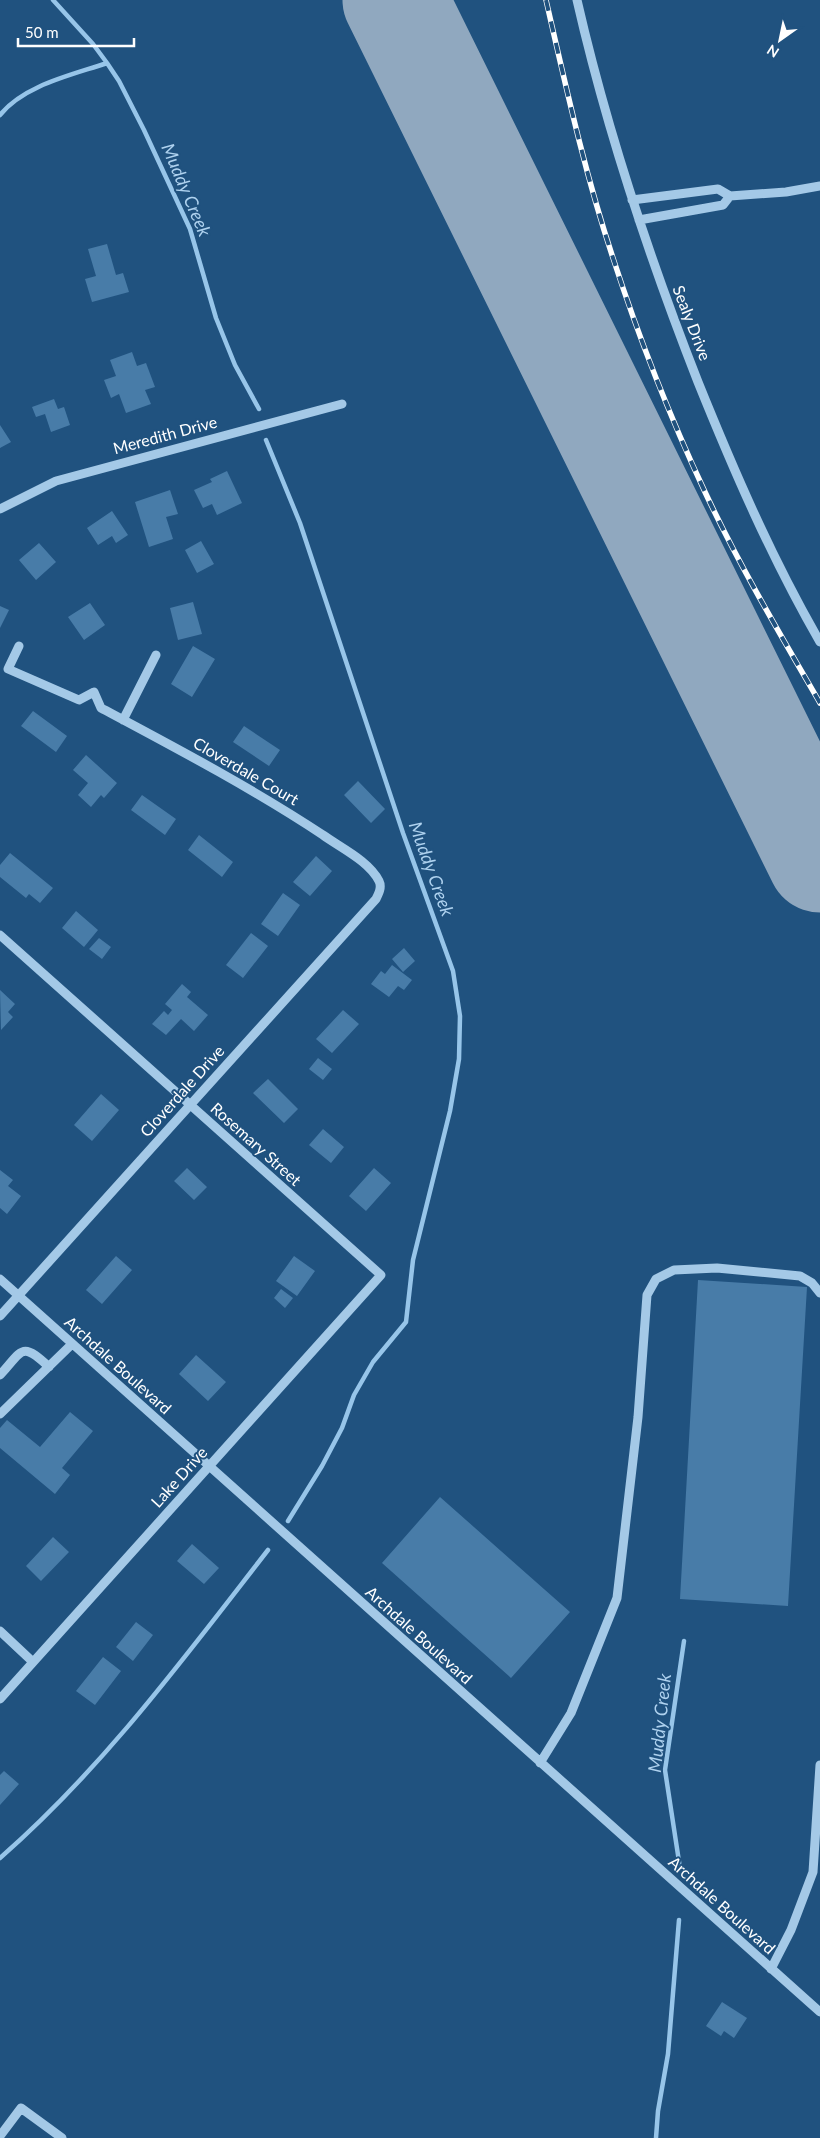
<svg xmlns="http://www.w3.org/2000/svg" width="820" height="2138" font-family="Lato,sans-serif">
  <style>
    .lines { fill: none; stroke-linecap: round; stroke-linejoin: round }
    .stream { stroke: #97c5e9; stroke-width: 4.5 }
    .runway { stroke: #90a8bf; stroke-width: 105 }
    .building { fill: #487ca8 }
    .minor { stroke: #a4c9e7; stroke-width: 9 }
    .rail-casing { stroke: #fff; stroke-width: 5.5 }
    .rail { stroke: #20527f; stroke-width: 4; stroke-dasharray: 11; stroke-linecap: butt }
    .labels { text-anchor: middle; stroke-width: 4; stroke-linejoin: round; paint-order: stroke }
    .street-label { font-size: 16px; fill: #fff; stroke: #20527f }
    .water-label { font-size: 18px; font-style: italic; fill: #afd2ef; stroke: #20527f }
  </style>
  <rect width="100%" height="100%" fill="#20527f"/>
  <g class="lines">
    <!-- stream -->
    <path class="stream" d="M 53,0 L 93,44 L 107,63 L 119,81 L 144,130 L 190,229 L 216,318 L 235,365 L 259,409
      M 0,115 C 24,85 72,75 107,63
      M 266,440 L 300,523 L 403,833 L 453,971 L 460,1016 L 459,1059 L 450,1111 L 413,1260 L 406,1322 L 373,1362 L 354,1395 L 342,1428 L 322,1466 L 288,1521
      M 0,1858 C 103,1768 184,1658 268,1550
      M 680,1868 L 665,1770 L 684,1641
      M 656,2138 L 658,2111 L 668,2054 L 679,1920"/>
    <!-- runway -->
    <path class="runway" d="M 395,0 L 820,860"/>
  </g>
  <!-- building -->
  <path class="building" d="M 107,244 L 116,275 L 123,273 L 129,292 L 92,302 L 85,279 L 96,276 L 88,249 Z
    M 132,352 L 137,366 L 146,363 L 155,387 L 145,390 L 151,404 L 126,413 L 119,394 L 111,398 L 104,380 L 116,376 L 110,360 Z
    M 54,399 L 58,409 L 64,407 L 70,425 L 51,432 L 45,414 L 36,417 L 32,407 Z
    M 0,425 L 11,442 L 0,448 Z
    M 227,471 L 242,503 L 217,515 L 212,504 L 203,508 L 194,490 L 212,482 L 210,479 Z
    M 170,490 L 178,514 L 166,517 L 173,539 L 149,547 L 135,502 Z
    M 112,511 L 128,535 L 116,543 L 112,536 L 98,545 L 87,528 Z
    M 201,541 L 214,564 L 197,573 L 185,550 Z
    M 39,543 L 56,562 L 36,580 L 19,560 Z
    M 193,602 L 202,634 L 178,640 L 170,608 Z
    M 90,603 L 105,625 L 84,640 L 68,617 Z
    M 0,606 L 9,610 L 0,628 Z
    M 193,646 L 215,659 L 192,697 L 171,684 Z
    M 33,711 L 67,736 L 56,752 L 21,726 Z
    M 244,726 L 280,750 L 269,766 L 233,742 Z
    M 86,755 L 117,783 L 104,798 L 101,795 L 91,807 L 78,795 L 88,783 L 73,770 Z
    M 358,781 L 385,809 L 371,823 L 344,795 Z
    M 142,795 L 176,819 L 165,835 L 131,810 Z
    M 199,835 L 233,862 L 222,877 L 188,850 Z
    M 10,853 L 53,888 L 40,903 L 29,894 L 26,898 L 0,877 L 0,865 Z
    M 316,856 L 332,871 L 310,896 L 293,882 Z
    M 283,893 L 300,905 L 278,936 L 261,924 Z
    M 76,911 L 98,930 L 84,947 L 62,928 Z
    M 251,933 L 268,946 L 243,978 L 226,965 Z
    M 99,938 L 111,947 L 102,959 L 89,949 Z
    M 404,948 L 415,961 L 403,972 L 392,959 Z
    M 392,965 L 412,980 L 404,990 L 398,986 L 389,997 L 371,984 L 381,971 L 385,974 Z
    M 182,984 L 191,992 L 187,997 L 208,1015 L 194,1031 L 181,1019 L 166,1035 L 152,1024 L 164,1011 L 168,1015 L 172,1010 L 165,1004 Z
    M 0,990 L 15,1004 L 8,1012 L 13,1017 L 1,1030 Z
    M 343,1010 L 359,1024 L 332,1053 L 316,1039 Z
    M 318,1058 L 332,1069 L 323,1080 L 309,1069 Z
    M 268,1079 L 298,1109 L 284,1123 L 253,1093 Z
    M 101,1094 L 119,1110 L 92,1141 L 74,1125 Z
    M 323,1129 L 344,1147 L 331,1163 L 309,1145 Z
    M 187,1168 L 207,1187 L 194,1200 L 174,1181 Z
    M 374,1168 L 391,1183 L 366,1211 L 349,1196 Z
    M 0,1170 L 13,1180 L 8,1186 L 21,1196 L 7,1214 L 0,1208 Z
    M 116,1256 L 132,1270 L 102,1304 L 86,1290 Z
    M 294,1256 L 315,1271 L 297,1296 L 276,1281 Z
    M 698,1280 L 807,1287 L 788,1606 L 680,1599 Z
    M 281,1289 L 293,1298 L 285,1308 L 274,1298 Z
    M 196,1355 L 226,1382 L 208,1401 L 179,1374 Z
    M 70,1412 L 93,1431 L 62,1468 L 70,1475 L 55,1494 L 0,1448 L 0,1428 L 7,1420 L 40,1447 Z
    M 440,1497 L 570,1612 L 511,1678 L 382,1563 Z
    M 53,1537 L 69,1552 L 41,1581 L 26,1566 Z
    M 192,1544 L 219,1568 L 204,1584 L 177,1561 Z
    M 136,1622 L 153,1635 L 133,1661 L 116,1647 Z
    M 103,1657 L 121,1671 L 95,1705 L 76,1691 Z
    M 4,1771 L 19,1784 L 0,1805 L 0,1775 Z
    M 722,2002 L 747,2018 L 734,2038 L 724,2031 L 721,2036 L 706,2026 Z"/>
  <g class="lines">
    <!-- minor -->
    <path class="minor" d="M 577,0 C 607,131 649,257 698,382 C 734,471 772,559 820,642
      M 632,200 L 718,189 L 730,196 L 786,192 L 820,186
      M 639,220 L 723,205 L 730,196
      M 0,509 L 56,481 L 342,404
      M 123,720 L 156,655
      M 0,935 L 381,1275 L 0,1699
      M 0,1279 L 820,2012
      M 0,1316 L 376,899 C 379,893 382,887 379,881 C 369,861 341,848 323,835 C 252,788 176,748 101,708 L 94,692 L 79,700 L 8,669 L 19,646
      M 0,1375 C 23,1350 21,1341 49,1367
      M 0,1414 L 72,1344
      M 0,1631 L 33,1662
      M 540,1763 L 571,1713 L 617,1598 L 638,1417 L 647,1295 L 656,1279 L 674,1270 L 717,1268 L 800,1276 L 812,1283 L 820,1293
      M 771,1969 L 791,1930 L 813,1872 L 820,1765
      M 0,2136 L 21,2108 L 62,2138"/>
    <!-- rail casing -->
    <g class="rail-casing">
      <path id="rail" d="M 546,0 C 566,87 585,174 613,258 C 639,338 670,417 705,492 C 739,565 780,634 820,703"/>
    </g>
    <!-- rail -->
    <use href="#rail" class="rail"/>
  </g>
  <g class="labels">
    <!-- street labels -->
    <g class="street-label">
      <text transform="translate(692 323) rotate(69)" y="6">Sealy Drive</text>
      <text transform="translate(165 435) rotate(-15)" y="6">Meredith Drive</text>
      <text transform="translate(246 771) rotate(30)" y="6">Cloverdale Court</text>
      <text transform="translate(182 1091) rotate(-48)" y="6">Cloverdale Drive</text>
      <text transform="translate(256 1144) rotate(42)" y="6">Rosemary Street</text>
      <text transform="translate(118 1365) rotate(42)" y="6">Archdale Boulevard</text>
      <text transform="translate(179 1477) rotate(-48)" y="6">Lake Drive</text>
      <text transform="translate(419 1635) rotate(42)" y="6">Archdale Boulevard</text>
      <text transform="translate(722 1905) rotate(42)" y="6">Archdale Boulevard</text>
    </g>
    <!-- water labels -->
    <g class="water-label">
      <text transform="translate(186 190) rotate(67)" y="6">Muddy Creek</text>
      <text transform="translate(431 869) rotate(70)" y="6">Muddy Creek</text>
      <text transform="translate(660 1723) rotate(-84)" y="6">Muddy Creek</text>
    </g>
  </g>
  <!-- north arrow -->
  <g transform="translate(780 40) rotate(213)" stroke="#20527f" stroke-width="4" paint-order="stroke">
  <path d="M0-4L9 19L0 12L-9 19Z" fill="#ffffff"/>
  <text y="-8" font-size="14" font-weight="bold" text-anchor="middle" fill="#ffffff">N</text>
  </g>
  <!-- scale -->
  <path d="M18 38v8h116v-8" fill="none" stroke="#ffffff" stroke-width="2.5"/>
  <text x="25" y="38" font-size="15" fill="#ffffff" stroke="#20527f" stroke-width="4" paint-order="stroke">50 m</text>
</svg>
